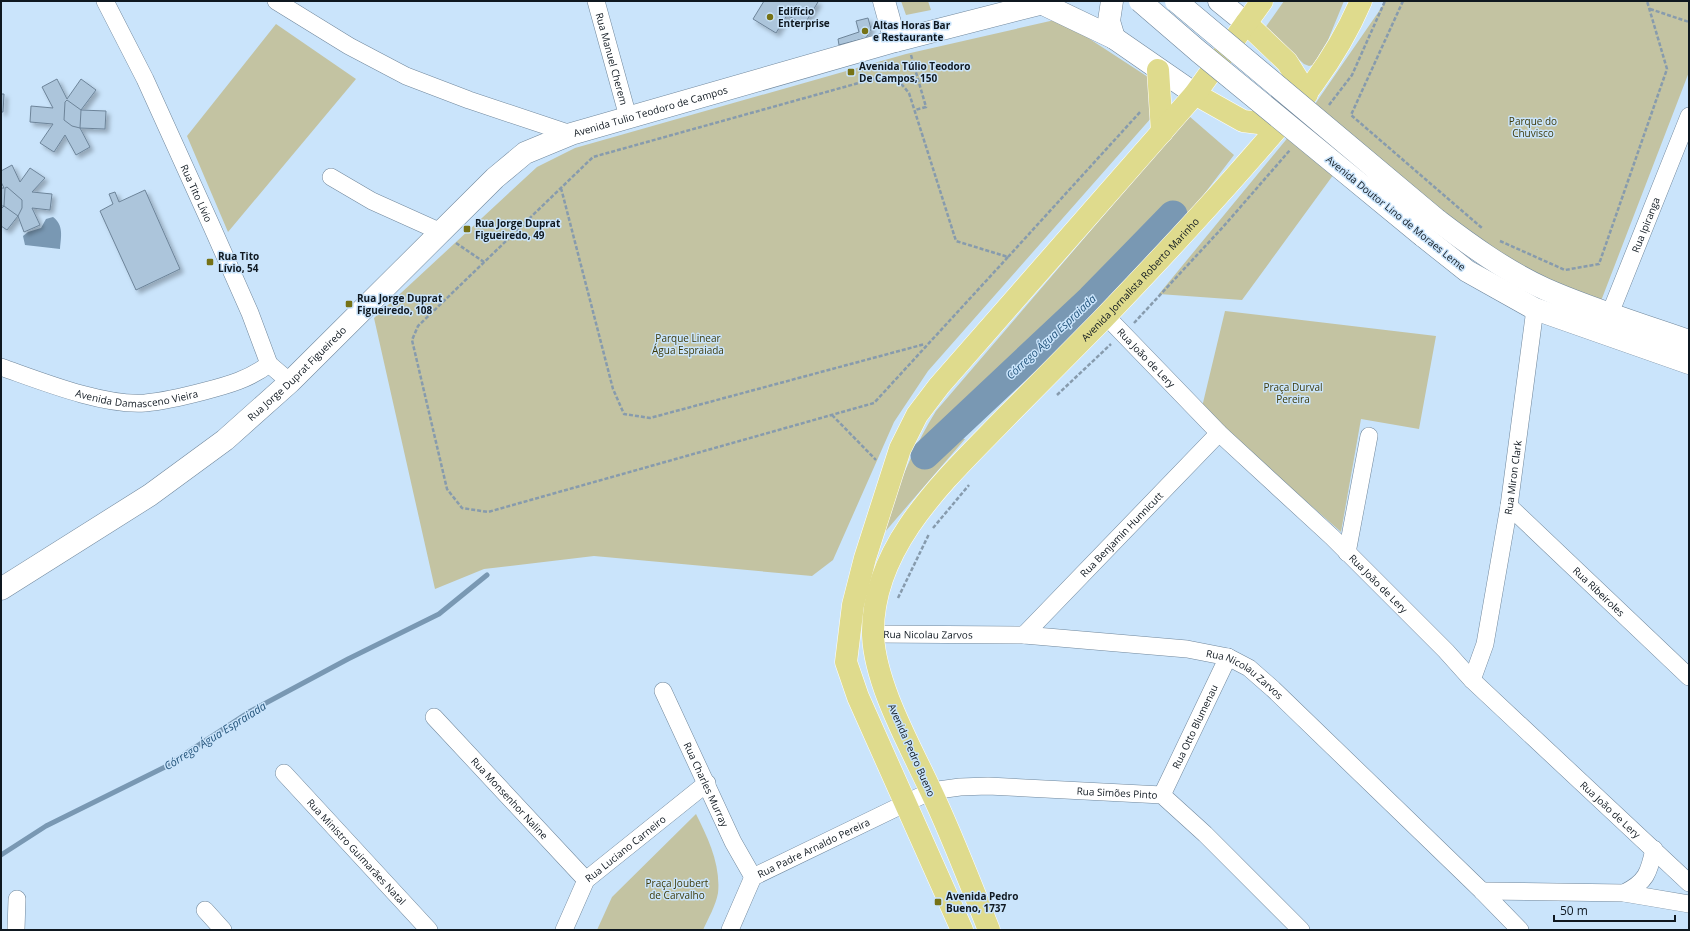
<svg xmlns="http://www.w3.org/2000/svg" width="1690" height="931" font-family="'Open Sans',sans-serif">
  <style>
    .green { fill: #c3c3a2 }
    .water { fill: #7998b3 }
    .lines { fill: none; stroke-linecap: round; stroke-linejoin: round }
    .stream { stroke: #7998b3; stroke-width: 5 }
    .river { stroke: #7998b3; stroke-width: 29 }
    .building { fill: #acc5db; stroke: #6d8499; filter: url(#shadow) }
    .street-casing { stroke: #70879c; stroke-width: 18 }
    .secondary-casing { stroke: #70879c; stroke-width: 23 }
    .primary-casing { stroke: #fff; stroke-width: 23 }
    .path { stroke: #879bad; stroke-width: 2.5; stroke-dasharray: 4 2; stroke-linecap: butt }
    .street { stroke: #fff; stroke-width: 17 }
    .secondary { stroke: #fff; stroke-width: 22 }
    .primary { stroke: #dfdb8d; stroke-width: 22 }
    .secondary-bridge-casing { stroke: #70879c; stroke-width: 23; stroke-linecap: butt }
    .secondary-bridge { stroke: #fff; stroke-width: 22 }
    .poi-dot { fill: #767216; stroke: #cae4fb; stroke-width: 1.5 }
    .labels { text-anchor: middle; stroke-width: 3; stroke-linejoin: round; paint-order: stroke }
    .poi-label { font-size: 10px; font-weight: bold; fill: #0f1820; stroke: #cae4fb; text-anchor: start }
    .street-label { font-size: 10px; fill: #0f1820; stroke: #cae4fb }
    .park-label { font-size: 10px; fill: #3d3a09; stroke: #cae4fb }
    .water-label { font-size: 11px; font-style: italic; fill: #23547b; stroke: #cae4fb }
  </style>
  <defs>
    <filter id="shadow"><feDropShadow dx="3.5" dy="3.5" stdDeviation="2" flood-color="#0004"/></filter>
  </defs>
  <rect width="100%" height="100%" fill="#cae4fb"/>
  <!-- green -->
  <path class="green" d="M 901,1 L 928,1 L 931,10 L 906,15 Z
    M 1284,1 L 1344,1 L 1328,40 L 1313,65 L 1309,66 L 1304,64 L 1265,28 Z
    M 1386,1 L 1689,1 L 1689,72 L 1601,301 L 1580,295 L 1480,247 L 1358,141 L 1242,300 L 1159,294 L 1313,107 Z
    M 1059,19 L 1148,77 L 1152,117 L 928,371 L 894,422 L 833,560 L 812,576 L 594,556 L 484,569 L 435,589 L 374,318 L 537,167 L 575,148 L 906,54 Z
    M 276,24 L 356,79 L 228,232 L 187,136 Z
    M 1189,116 L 1234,155 L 1182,223 L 1164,209 C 1088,294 1003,370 919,447 L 932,464 L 957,438 L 965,439 L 878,540 C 895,495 911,451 936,411 Z
    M 1225,311 L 1436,336 L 1419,429 L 1361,419 L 1341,532 L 1223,428 L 1202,407 Z
    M 696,814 C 708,838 721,865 718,893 C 716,905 708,919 703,930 L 597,930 L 612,897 Z"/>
  <!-- water -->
  <path class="water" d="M 53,217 C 64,225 61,237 60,249 L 25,245 L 23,236 L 28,232 L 41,228 L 46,219 Z"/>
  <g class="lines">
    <!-- stream -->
    <path class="stream" d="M 1,855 L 46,826 L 165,767 L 249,712 L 348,659 L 439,614 L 487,575"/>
    <!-- river -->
    <path class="river" d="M 925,455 L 1091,299 L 1173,215"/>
  </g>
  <!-- building -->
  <path class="building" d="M 764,1 L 816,1 L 818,2 L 804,25 L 787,15 L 776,33 L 753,19 Z
    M 868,18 L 871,29 L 866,38 L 839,45 L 838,39 L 859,32 L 856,21 Z
    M 57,79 L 67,99 L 81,79 L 96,90 L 81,110 L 106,111 L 105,129 L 80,128 L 90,147 L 76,155 L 65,135 L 54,152 L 40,143 L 53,124 L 30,122 L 31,106 L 53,108 L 42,87 Z
    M 1,94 L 4,94 L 3,112 L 1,112 Z
    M 67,100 L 81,110 L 80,128 L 72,126 L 64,120 L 65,102 Z
    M 12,165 L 20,182 L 30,168 L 45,178 L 32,192 L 52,194 L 50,210 L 32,208 L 40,225 L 24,232 L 18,216 L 7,230 L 1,226 L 1,209 L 4,206 L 1,206 L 1,188 L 4,188 L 1,182 L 1,171 Z
    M 7,187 L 22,200 L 22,208 L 18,216 L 4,206 L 5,188 Z
    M 145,190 L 180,269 L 136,290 L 100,211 L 113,204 L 109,194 L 115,192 L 119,202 Z"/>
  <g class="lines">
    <!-- street casing -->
    <g class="street-casing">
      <g id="street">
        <path id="s1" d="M 105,1 L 145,79 L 212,227 L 250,313 L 269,364 L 290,382"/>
        <path d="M 276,1 L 349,46 L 406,76 L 469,100 L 571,134"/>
        <path id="s2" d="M 596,1 L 628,117"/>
        <path d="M 331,177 L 372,201 L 441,232"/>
        <path id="s3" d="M 1106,316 L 1219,433 L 1332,537 L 1446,651 L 1472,680 L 1689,883"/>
        <path id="s4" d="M 1605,326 L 1689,116"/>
        <path id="s5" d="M 1,367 C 41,381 103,406 145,403 C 166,401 186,396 205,391 C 228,385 250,379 269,364"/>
        <path id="s6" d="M 1509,506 L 1689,677"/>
        <path d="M 1347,553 L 1369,436"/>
        <path id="s7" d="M 873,634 L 1024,635 L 1187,649 L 1228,657 L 1249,668 L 1273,689 L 1482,891 L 1520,930"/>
        <path id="s8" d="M 1024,635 L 1219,433"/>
        <path id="s9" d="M 1472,680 L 1485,644 L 1509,506 L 1535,309"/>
        <path id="s10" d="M 663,691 L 733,842 L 753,877"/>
        <path id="s11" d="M 434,717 L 586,880"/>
        <path id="s12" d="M 284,773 L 429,930"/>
        <path id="s13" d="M 1162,795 L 1228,657"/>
        <path d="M 1482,891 L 1624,893 L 1689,904"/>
        <path d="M 1624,893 C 1646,882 1649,873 1654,849"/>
        <path d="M 205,910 L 223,930"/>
        <path d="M 16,930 L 17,899"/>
        <path id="s14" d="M 564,930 L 586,880 L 707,783"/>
        <path id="s15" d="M 730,930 L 753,877 L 931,791 L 960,787 L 988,786 L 1162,795 L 1205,834 L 1301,930"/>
      </g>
    </g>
    <!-- secondary casing -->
    <g class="secondary-casing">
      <g id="secondary">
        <path d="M 884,1 L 895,41"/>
        <path d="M 1112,1 L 1109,21 L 1114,38"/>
        <path d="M 1219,1 L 1246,23"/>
        <path d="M 1043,4 L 1114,38 L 1195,94"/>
        <path d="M 1437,220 C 1471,246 1506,271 1545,289 C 1592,310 1641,324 1689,341"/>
        <path d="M 1423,236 L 1467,271 L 1535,309 L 1689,363"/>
        <path id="s16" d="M 1,589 L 150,495 L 225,440 L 290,382 L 495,178 L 525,153 L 571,134 L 895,41 L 1051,1"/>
      </g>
    </g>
    <!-- primary casing -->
    <g class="primary-casing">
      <g id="primary">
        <path d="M 1246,23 L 1287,62 L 1307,94"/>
        <path d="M 1158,70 L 1162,132"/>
        <path d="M 1195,94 L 1243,121 L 1259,123 L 1286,119"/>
        <path d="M 962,930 L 858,697 L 846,662 L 853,605 L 865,558 L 900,449 L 917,415 L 939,386 L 1195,94 L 1262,1"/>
        <path id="s17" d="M 989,930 C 970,883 952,835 930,789 C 909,744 875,684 873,635 C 871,545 948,477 1005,418 C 1037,386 1069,353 1101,321 C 1148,272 1195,222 1240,171 C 1289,115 1331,71 1361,1"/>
      </g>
    </g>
    <!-- path -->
    <path class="path" d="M 1403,1 L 1351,115 L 1482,228
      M 1650,9 L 1689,22
      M 911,55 L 926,107 L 915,110
      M 873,79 L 898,80 L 909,93 L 956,241 L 1008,257 L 874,403 L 488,512 L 462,508 L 447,489 L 412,340 L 418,326 L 593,157 Z
      M 1329,105 L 1352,75 L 1385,1
      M 561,188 L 613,389 L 624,414 L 650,418 L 925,344
      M 1500,241 L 1565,270 L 1599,264 L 1667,69 L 1647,1
      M 456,243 L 484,262
      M 1008,257 L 1141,111
      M 1134,323 L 1223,227 L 1290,150
      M 1057,395 L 1111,344
      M 832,415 L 876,460
      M 933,528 L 969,485
      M 898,598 L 929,534"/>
    <!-- street -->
    <use href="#street" class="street"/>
    <!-- secondary -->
    <use href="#secondary" class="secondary"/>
    <!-- primary -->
    <use href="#primary" class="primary"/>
    <!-- secondary-bridge casing -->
    <g class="secondary-bridge-casing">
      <path id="secondary-bridge" d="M 1140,1 L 1198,51 L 1423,236
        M 1176,1 L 1437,220"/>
    </g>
    <!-- secondary-bridge -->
    <use href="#secondary-bridge" class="secondary-bridge"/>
  </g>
  <!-- markers -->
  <g class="poi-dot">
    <circle cx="770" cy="17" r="4"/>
    <circle cx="865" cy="31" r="4"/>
    <rect x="847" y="68" width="8" height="8" rx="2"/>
    <rect x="463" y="225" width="8" height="8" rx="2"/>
    <rect x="206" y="258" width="8" height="8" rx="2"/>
    <rect x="345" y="300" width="8" height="8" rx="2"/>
    <rect x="934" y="898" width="8" height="8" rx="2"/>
  </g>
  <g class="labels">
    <!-- poi labels -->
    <g class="poi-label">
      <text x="778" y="15">Edifício<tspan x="778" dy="12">Enterprise</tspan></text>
      <text x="873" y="29">Altas Horas Bar<tspan x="873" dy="12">e Restaurante</tspan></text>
      <text x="859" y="70">Avenida Túlio Teodoro<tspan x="859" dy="12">De Campos, 150</tspan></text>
      <text x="475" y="227">Rua Jorge Duprat<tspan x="475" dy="12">Figueiredo, 49</tspan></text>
      <text x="218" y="260">Rua Tito<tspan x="218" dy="12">Lívio, 54</tspan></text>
      <text x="357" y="302">Rua Jorge Duprat<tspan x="357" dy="12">Figueiredo, 108</tspan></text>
      <text x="946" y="900">Avenida Pedro<tspan x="946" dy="12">Bueno, 1737</tspan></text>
    </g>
    <!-- street labels -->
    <g class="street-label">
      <text dy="4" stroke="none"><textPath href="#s2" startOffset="60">Rua Manuel Cherem</textPath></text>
      <text dy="4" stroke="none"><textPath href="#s16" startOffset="817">Avenida Tulio Teodoro de Campos</textPath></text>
      <text dy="4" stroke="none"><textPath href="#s1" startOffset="213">Rua Tito Lívio</textPath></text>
      <text transform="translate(1396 213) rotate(39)" y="4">Avenida Doutor Lino de Moraes Leme</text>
      <text dy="4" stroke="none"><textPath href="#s4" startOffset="109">Rua Ipiranga</textPath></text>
      <text dy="4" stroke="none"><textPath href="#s17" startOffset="773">Avenida Jornalista Roberto Marinho</textPath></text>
      <text dy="4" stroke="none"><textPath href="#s3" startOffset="58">Rua João de Lery</textPath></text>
      <text dy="4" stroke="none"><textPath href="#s16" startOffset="367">Rua Jorge Duprat Figueiredo</textPath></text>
      <text dy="4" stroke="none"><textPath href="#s5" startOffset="141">Avenida Damasceno Vieira</textPath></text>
      <text dy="4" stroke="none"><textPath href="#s9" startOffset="207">Rua Miron Clark</textPath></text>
      <text dy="4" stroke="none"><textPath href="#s8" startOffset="140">Rua Benjamin Hunnicutt</textPath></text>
      <text dy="4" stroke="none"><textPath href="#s3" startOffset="382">Rua João de Lery</textPath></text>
      <text dy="4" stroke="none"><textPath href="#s6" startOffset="124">Rua Ribeiroles</textPath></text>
      <text dy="4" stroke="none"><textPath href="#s7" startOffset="55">Rua Nicolau Zarvos</textPath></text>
      <text dy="4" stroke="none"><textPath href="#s7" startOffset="379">Rua Nicolau Zarvos</textPath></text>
      <text dy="4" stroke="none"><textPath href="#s13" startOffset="76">Rua Otto Blumenau</textPath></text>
      <text transform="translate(912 750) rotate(66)" y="4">Avenida Pedro Bueno</text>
      <text dy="4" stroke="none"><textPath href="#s10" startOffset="103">Rua Charles Murray</textPath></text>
      <text dy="4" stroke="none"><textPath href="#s15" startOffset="442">Rua Simões Pinto</textPath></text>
      <text dy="4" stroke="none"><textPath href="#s11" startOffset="111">Rua Monsenhor Naline</textPath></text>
      <text dy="4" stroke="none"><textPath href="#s3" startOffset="706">Rua João de Lery</textPath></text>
      <text dy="4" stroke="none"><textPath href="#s15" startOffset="125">Rua Padre Arnaldo Pereira</textPath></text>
      <text dy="4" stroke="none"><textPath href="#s14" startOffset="105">Rua Luciano Carneiro</textPath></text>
      <text dy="4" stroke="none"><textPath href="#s12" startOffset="107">Rua Ministro Guimarães Natal</textPath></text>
    </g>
    <!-- park labels -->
    <g class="park-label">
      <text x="1533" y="125">Parque do<tspan x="1533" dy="12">Chuvisco</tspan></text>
      <text x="688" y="342">Parque Linear<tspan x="688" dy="12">Água Espraiada</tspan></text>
      <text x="1293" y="391">Praça Durval<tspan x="1293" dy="12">Pereira</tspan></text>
      <text x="677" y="887">Praça Joubert<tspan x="677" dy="12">de Carvalho</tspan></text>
    </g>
    <!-- water labels -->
    <g class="water-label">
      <text transform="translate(1051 337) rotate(-43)" y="4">Córrego Água Espraiada</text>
      <text transform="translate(215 736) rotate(-32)" y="4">Córrego Água Espraiada</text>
    </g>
  </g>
  <!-- border -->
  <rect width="1690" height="931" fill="none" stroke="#0f1820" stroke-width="4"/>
  <!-- scale -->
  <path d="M1554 915v6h121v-6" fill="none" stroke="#0f1820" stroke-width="2"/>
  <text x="1560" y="915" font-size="12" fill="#0f1820" stroke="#cae4fb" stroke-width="3" paint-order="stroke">50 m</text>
</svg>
